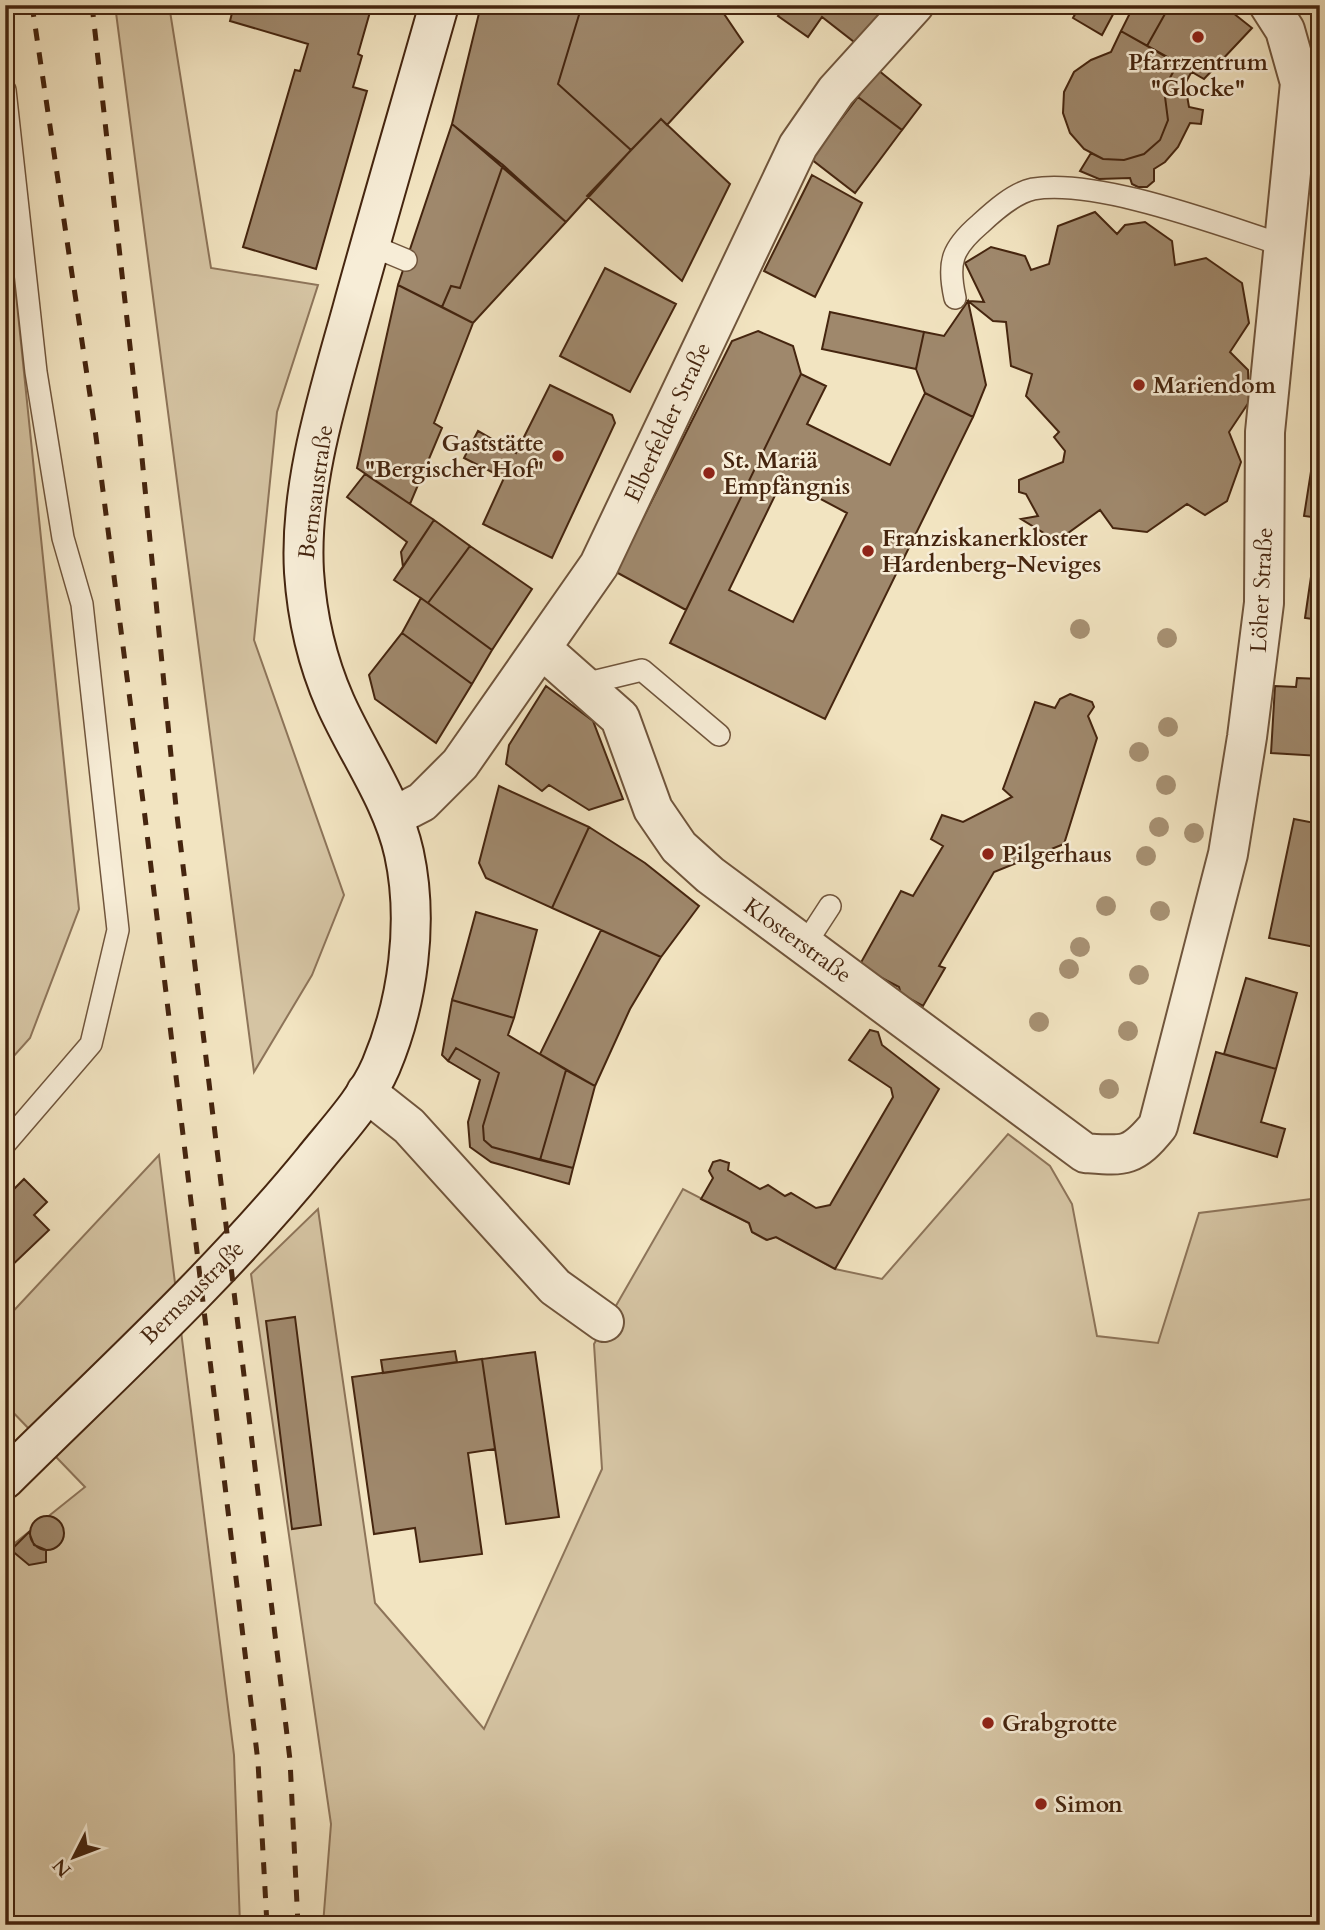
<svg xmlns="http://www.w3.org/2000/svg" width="1325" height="1930" font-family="Cardo,serif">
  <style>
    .green { fill: #d5c4a3; stroke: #8d7459; stroke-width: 2 }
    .building { fill: #9f886c; stroke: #45250f; stroke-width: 2; fill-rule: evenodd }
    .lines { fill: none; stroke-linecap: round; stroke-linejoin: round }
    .service-casing { stroke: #70553c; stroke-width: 24 }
    .minor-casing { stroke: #70553c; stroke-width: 42 }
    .secondary-casing { stroke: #45250f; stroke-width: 42 }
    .service { stroke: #f7edd7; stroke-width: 21 }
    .minor { stroke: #f7edd7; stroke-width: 38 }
    .secondary { stroke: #f7edd7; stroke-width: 38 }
    .rail { stroke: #45250f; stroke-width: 5; stroke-dasharray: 12 12; stroke-linecap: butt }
    .tree { fill: #a79173 }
    .poi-dot { fill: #8f2418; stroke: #f7edd7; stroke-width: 2.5 }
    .labels { text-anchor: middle; stroke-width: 5; stroke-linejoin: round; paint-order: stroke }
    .poi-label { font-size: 23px; font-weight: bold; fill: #45250f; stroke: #f7edd7; text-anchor: start }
    .street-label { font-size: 23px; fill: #45250f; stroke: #f7edd7 }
  </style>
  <rect width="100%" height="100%" fill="#f2e4c1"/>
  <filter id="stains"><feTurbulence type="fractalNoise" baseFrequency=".00286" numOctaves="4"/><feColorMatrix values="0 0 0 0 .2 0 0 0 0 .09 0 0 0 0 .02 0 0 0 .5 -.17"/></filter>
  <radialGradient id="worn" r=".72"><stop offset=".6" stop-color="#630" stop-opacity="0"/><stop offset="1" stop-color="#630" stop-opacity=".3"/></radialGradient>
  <!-- green -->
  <path class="green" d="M 115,5 L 169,5 L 211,268 L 318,285 L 277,412 L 254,640 L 344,895 L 312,975 L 254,1072 Z
    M 5,187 L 79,909 L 30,1038 L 5,1066 Z
    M 1008,1134 L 1050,1166 L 1072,1204 L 1097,1336 L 1158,1343 L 1199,1213 L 1320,1198 L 1320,1763 L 1315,1781 L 1320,1803 L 1320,1925 L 323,1925 L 331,1824 L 251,1274 L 318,1209 L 375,1603 L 484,1729 L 602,1469 L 594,1344 L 683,1189 L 749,1223 L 752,1232 L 766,1240 L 776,1237 L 835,1269 L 882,1279 Z
    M 159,1155 L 234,1755 L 240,1925 L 5,1925 L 5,1551 L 85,1487 L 5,1404 L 5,1320 Z"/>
  <!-- building -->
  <path class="building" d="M 234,5 L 372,5 L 358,54 L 362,56 L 353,87 L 367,91 L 316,269 L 243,247 L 295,70 L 300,71 L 308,44 L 230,21 Z
    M 481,5 L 582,5 L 558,84 L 631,150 L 566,222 L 452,124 Z
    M 582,5 L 718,5 L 743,42 L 667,125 L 661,119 L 631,150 L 558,84 Z
    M 786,5 L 889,5 L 858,45 L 822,17 L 808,37 L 778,16 Z
    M 1080,5 L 1118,5 L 1102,35 L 1073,18 Z
    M 1134,5 L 1170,5 L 1147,46 L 1121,31 Z
    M 1170,5 L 1223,5 L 1252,28 L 1204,79 L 1147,46 Z
    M 1121,31 L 1178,63 L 1164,89 L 1168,120 L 1160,140 L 1144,154 L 1124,160 L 1103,159 L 1084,149 L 1070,133 L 1063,113 L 1064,92 L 1074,72 L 1091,60 L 1111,52 Z
    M 1178,63 L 1192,71 L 1185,84 L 1189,107 L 1203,110 L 1201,124 L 1190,123 L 1178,147 L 1165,162 L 1154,169 L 1154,181 L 1147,187 L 1138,187 L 1132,184 L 1130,178 L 1099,179 L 1080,171 L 1091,153 L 1103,159 L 1124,160 L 1144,154 L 1160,140 L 1168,120 L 1164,89 Z
    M 878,70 L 921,105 L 902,130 L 858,97 Z
    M 858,97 L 902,130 L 855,193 L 811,159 Z
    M 661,119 L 730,184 L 682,281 L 587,196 Z
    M 452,124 L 503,165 L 460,288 L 451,286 L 442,307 L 398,285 Z
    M 503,165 L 566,222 L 473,323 L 442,307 L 451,286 L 460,288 Z
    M 812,175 L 862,203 L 815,297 L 764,271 Z
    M 1095,212 L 1117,234 L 1125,225 L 1145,222 L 1172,241 L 1175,265 L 1206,258 L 1242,283 L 1249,323 L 1230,352 L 1248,370 L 1249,402 L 1229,432 L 1241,462 L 1227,501 L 1205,515 L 1187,504 L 1147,532 L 1113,528 L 1100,510 L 1057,541 L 1021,519 L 1038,516 L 1026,494 L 1019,492 L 1019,480 L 1063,462 L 1065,451 L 1054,437 L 1059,432 L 1026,396 L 1032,374 L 1011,366 L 1006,322 L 993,321 L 968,301 L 984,302 L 965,263 L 991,247 L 1025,256 L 1031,270 L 1049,264 L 1058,226 Z
    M 605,268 L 676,304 L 630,392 L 560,356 Z
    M 398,285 L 473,323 L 434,423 L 442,428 L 410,504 L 357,468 Z
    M 968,301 L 986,385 L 973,417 L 925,393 L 916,369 L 924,332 L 944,336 Z
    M 830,312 L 924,332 L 916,369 L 822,349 Z
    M 758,331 L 793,346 L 801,374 L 686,610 L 616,572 L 732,341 Z
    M 801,374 L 826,386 L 807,424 L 890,465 L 925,393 L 973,417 L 825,719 L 670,643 ZM 783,479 L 847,513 L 793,622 L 729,590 Z
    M 550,385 L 612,415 L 615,423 L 552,558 L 483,524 L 504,478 L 464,458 L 478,431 L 516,453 Z
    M 1312,465 L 1320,466 L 1320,518 L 1304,516 Z
    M 365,474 L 434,520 L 403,567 L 401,552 L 407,542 L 347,497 Z
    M 434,520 L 470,546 L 428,603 L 394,580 Z
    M 470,546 L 532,589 L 492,650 L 428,603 Z
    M 1313,563 L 1320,564 L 1320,620 L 1305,618 Z
    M 421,598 L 492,650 L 472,684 L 402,633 Z
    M 402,633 L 472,684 L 436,743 L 375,699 L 369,675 Z
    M 1297,678 L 1320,679 L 1320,756 L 1271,753 L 1275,686 L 1296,687 Z
    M 546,686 L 593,721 L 623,799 L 589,810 L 549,785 L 542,791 L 506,764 L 509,745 Z
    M 1070,694 L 1092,702 L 1094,707 L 1088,716 L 1097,738 L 1064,844 L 994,872 L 939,966 L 945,968 L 923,1006 L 901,994 L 899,987 L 859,966 L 901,891 L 913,896 L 943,846 L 931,839 L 942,815 L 963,822 L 1012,797 L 1003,789 L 1035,702 L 1055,708 L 1060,699 Z
    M 499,786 L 589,827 L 552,908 L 486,878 L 479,863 Z
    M 1294,819 L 1320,824 L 1320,948 L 1269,938 Z
    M 589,827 L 645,863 L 699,906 L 661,957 L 552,908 Z
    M 476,912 L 537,930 L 514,1018 L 452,1000 Z
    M 601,930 L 661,957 L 630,1009 L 595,1086 L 540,1054 Z
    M 1246,978 L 1297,993 L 1276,1069 L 1224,1054 Z
    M 452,1000 L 514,1018 L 508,1035 L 566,1070 L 540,1160 L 492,1147 L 484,1140 L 483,1126 L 499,1073 L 456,1048 L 448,1061 L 442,1055 Z
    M 870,1030 L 878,1032 L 882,1045 L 939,1089 L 835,1269 L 776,1237 L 767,1240 L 752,1232 L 749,1223 L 701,1199 L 713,1178 L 709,1171 L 713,1162 L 720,1160 L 729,1163 L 728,1170 L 760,1189 L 768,1185 L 785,1196 L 791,1193 L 816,1208 L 830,1205 L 893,1097 L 891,1088 L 849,1060 Z
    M 456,1048 L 499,1073 L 483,1126 L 484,1140 L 492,1147 L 573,1168 L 569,1184 L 491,1162 L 470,1147 L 468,1122 L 480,1080 L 448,1061 Z
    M 1216,1052 L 1276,1069 L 1261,1122 L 1285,1129 L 1277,1157 L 1194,1133 Z
    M 566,1070 L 595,1086 L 573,1168 L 540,1160 Z
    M 24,1179 L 47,1202 L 34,1215 L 49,1230 L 5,1272 L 5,1198 Z
    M 295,1317 L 321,1525 L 292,1529 L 266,1321 Z
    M 455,1351 L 457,1362 L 383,1373 L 381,1360 Z
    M 535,1352 L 559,1517 L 506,1524 L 482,1359 Z
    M 482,1359 L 495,1449 L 468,1453 L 482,1554 L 420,1562 L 415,1528 L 374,1534 L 352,1377 Z
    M30 1533a17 17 0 1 1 34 0a17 17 0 1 1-34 0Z
    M 29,1532 L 34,1545 L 46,1550 L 46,1562 L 29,1565 L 11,1550 Z"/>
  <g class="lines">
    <!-- service casing -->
    <g class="service-casing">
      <path id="service" d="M 5,90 L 36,372 L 63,538 L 82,604 L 118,930 L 91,1044 L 5,1144
        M 370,245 L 406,260
        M 955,298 C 947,262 952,248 980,224 C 994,211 1014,193 1033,189 C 1097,178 1220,225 1283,245
        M 584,684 L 642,670 L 719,735
        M 804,946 L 830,906"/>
    </g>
    <!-- minor casing -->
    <g class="minor-casing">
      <path id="minor" d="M 542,649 L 620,718 L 653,809 L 679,847 L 710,875 L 1085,1153 C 1124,1156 1132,1158 1158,1126 L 1228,854 L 1247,737 L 1264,603 L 1265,432 L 1300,83 L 1285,30 L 1269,5
        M 393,817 L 422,802 L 460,764 L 599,565 L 798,146 L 836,91 L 914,5
        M 366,1092 L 409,1126 L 555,1287 L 604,1322"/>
    </g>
    <!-- secondary casing -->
    <g class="secondary-casing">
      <path id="secondary" d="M 5,1479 C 109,1376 220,1275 313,1161 C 336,1132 366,1101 381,1066 C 408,1002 419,922 404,853 C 392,799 357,752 335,702 C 317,661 307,617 304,572 C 299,485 329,393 352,310 C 380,208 410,107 439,5"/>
    </g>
    <!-- service -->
    <use href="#service" class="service"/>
    <!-- minor -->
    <use href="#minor" class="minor"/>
    <!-- secondary -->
    <use href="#secondary" class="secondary"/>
    <!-- rail -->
    <path class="rail" d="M 32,5 L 95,429 L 145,817 L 258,1762 L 267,1925
      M 92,5 L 139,427 L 176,807 L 290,1760 L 298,1925"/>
  </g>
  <!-- trees -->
  <g class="tree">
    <circle cx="1080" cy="629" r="10"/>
    <circle cx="1167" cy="638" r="10"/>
    <circle cx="1168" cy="727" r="10"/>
    <circle cx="1139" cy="752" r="10"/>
    <circle cx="1166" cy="785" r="10"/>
    <circle cx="1159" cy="827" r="10"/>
    <circle cx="1194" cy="833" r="10"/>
    <circle cx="1146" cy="856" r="10"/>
    <circle cx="1106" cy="906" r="10"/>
    <circle cx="1160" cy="911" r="10"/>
    <circle cx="1080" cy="947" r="10"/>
    <circle cx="1069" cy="969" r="10"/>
    <circle cx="1139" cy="975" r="10"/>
    <circle cx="1039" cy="1022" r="10"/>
    <circle cx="1128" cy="1031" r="10"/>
    <circle cx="1109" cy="1089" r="10"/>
  </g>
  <!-- markers -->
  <g class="poi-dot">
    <circle cx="1198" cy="37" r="7"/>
    <circle cx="1139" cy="385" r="7"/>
    <circle cx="558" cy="456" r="7"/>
    <circle cx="709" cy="473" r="7"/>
    <circle cx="868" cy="551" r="7"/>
    <circle cx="988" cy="854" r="7"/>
    <circle cx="988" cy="1723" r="7"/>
    <circle cx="1041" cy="1804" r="7"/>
  </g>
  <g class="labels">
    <!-- poi labels -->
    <g class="poi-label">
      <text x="1198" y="70" text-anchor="middle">Pfarrzentrum<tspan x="1198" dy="26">"Glocke"</tspan></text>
      <text x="1153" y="393">Mariendom</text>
      <text x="544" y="451" text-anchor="end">Gaststätte<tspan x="544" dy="26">"Bergischer Hof"</tspan></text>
      <text x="723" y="468">St. Mariä<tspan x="723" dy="26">Empfängnis</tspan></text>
      <text x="882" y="546">Franziskanerkloster<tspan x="882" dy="26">Hardenberg-Neviges</tspan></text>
      <text x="1002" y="862">Pilgerhaus</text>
      <text x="1002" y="1731">Grabgrotte</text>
      <text x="1055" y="1812">Simon</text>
    </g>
    <!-- street labels -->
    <g class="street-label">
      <text transform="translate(667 422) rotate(-65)" y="8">Elberfelder Straße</text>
      <text transform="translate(315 492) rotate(-82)" y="8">Bernsaustraße</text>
      <text transform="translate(1261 590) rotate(-87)" y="8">Löher Straße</text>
      <text transform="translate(798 940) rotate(36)" y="8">Klosterstraße</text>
      <text transform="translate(192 1292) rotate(-45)" y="8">Bernsaustraße</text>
    </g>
  </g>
  <!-- margin -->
  <rect width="1325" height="1930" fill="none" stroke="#f2e4c1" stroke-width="28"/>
  <rect x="7" y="7" width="1311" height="1916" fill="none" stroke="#45250f" stroke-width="3.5"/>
  <rect x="14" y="14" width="1297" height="1902" fill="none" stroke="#45250f" stroke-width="2"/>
  <!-- north arrow -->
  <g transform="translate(74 1857) rotate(228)" stroke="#f7edd7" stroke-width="5" paint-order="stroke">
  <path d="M0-5L12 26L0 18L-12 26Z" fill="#45250f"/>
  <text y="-10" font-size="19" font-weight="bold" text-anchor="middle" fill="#45250f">N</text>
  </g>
  <rect width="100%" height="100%" filter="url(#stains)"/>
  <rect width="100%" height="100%" fill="url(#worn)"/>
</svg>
